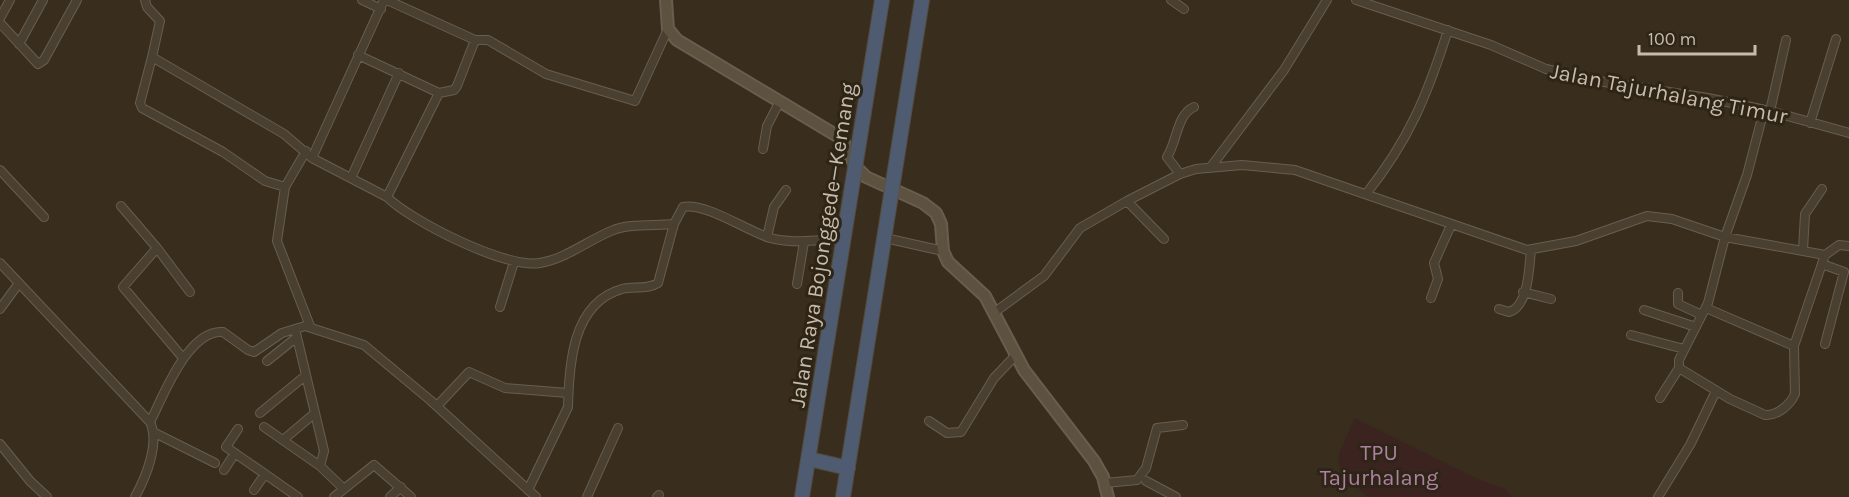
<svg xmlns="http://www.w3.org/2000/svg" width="1849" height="497" font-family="Karla,sans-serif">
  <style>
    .green { fill: #3b2320 }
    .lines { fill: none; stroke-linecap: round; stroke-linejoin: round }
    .street-casing { stroke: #685e4f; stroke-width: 10 }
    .secondary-casing { stroke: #685e4f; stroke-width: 14 }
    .highway-casing { stroke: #544b3c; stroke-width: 16 }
    .street { stroke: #4a4032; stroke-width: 8 }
    .secondary { stroke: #5d523f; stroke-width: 10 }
    .highway { stroke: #4e5b71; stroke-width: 14 }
    .labels { text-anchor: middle; stroke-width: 6; stroke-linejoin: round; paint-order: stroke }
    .street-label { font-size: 22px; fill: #c7bcac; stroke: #2e2517 }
    .park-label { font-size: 22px; fill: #ad81a3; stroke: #2e2517 }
  </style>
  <rect width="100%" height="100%" fill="#392e1e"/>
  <!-- green -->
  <path class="green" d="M 1355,418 L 1480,480 L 1504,488 L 1512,497 L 1368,497 C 1328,462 1334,463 1355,418 Z"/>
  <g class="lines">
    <!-- street casing -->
    <g class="street-casing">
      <path id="street" d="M 145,0 L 147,7 L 160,21 L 152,57 L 284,134 L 312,158 L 387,197 L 439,93 L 454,90 L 457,86 L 475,40
        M 362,0 L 381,9
        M 387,0 L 475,40 L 488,40 L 546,74 L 635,101 L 668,29
        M 1171,0 L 1184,9
        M 1356,0 L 1491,45 L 1546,69 L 1604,82 L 1708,98 L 1770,111 L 1849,133
        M 0,18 L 10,0
        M 0,23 L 38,64 L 44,60 L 77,0
        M 19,44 L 43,0
        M 358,55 L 439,93
        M 152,57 L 140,103 L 142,108 L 223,152 L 265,181 L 285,187 L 306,151
        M 1770,111 L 1786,40
        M 1810,123 L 1836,39
        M 763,149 L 767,126 L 780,101
        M 312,158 L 384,0
        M 1210,168 L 1284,70 L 1327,0
        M 0,170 L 44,217
        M 1180,174 L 1167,157 C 1177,142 1177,114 1194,107
        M 351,178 L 399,73
        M 285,187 L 277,241 L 310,326
        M 1366,194 C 1409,140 1427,96 1448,30
        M 387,197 C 411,221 506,269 540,263 C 565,259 587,241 611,231 C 629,223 655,226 674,224
        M 1127,201 L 1164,239
        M 121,206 L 157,248
        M 767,237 L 774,207 L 786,190
        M 885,238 L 943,251
        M 1803,250 L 1805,214 L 1822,189
        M 0,263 L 150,422 C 160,443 146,477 135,497
        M 1822,264 L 1844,272 L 1825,344
        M 797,284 L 804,242
        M 1523,292 L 1551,299
        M 1678,293 L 1678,304 L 1702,315
        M 1431,298 L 1438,279 L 1434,263 L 1451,225
        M 500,307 L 514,262
        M 1706,308 L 1794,346
        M 0,309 L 19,283
        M 1499,309 L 1509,312 C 1529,306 1529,267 1531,250
        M 1644,310 L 1696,327
        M 995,312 L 1044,276 L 1080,228 L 1127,201 L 1180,174 L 1196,169 L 1242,165 L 1295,170 L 1527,250 L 1576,241 L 1647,216 L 1672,219 L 1725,237 L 1747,175 L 1764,110
        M 296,333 L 324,451 L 320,466 L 344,489
        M 1631,335 L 1684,349
        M 183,358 L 123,287 L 157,248 L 190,292
        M 267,361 L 297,337
        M 1679,368 L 1730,399 L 1765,415 C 1777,416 1790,405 1795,394 L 1794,346 L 1825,255 L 1839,245 L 1849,246
        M 1660,398 L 1679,368 L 1679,360 L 1708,303 L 1725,237 L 1825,255
        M 437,406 L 469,372 L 505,388 L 568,393
        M 260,413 L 305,376
        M 929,421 L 947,433 L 961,432 L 994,378 L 1016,355
        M 150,422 C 163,397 188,329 223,332 L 248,350 L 254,352 L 282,333 L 305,326 L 364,345 L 430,400 L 536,497
        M 264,427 L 320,466
        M 238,429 L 226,447 L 298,497
        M 155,433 L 215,463
        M 283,440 L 315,413
        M 0,444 L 30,481 L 47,497
        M 224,470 L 235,453
        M 1146,481 L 1176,497
        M 1105,483 L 1137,480 L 1146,468 L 1157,428 L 1183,425
        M 254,490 L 265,474
        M 528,490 L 568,407 C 569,365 572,303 622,289 C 634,286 647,290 658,283 L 674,224 L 683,207 C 705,202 747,231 770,238 C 795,245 820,238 845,240
        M 334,497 L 374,465 L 411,497
        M 390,497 L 401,487
        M 587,497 L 618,428
        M 657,497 L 659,495
        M 1658,497 L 1690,445 L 1716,391"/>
    </g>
    <!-- secondary casing -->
    <g class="secondary-casing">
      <path id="secondary" d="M 666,0 L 668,29 L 677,40 L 839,137 L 844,143 L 856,167 L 866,177 L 923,203 L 936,213 L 941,224 L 943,251 L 948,262 L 985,296 L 1024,370 L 1094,461 L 1103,477 L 1108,497"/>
    </g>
    <!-- highway casing -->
    <g class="highway-casing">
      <path id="highway" d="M 809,459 L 848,468
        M 802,497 L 882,0
        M 843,497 L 922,0"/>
    </g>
    <!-- street -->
    <use href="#street" class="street"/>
    <!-- secondary -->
    <use href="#secondary" class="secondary"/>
    <!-- highway -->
    <use href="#highway" class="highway"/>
  </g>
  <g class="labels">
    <!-- street labels -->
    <g class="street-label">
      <text transform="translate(1669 93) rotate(11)" y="8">Jalan Tajurhalang Timur</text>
      <text transform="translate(822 245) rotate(-81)" y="8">Jalan Raya Bojonggede—Kemang</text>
    </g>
    <!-- park labels -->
    <g class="park-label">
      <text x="1379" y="460">TPU<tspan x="1379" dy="25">Tajurhalang</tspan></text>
    </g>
  </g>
  <!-- scale -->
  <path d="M1639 45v9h116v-9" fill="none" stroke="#c7bcac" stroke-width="3"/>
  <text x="1648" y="45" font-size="18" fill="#c7bcac" stroke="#2e2517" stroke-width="4.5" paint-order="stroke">100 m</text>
</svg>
